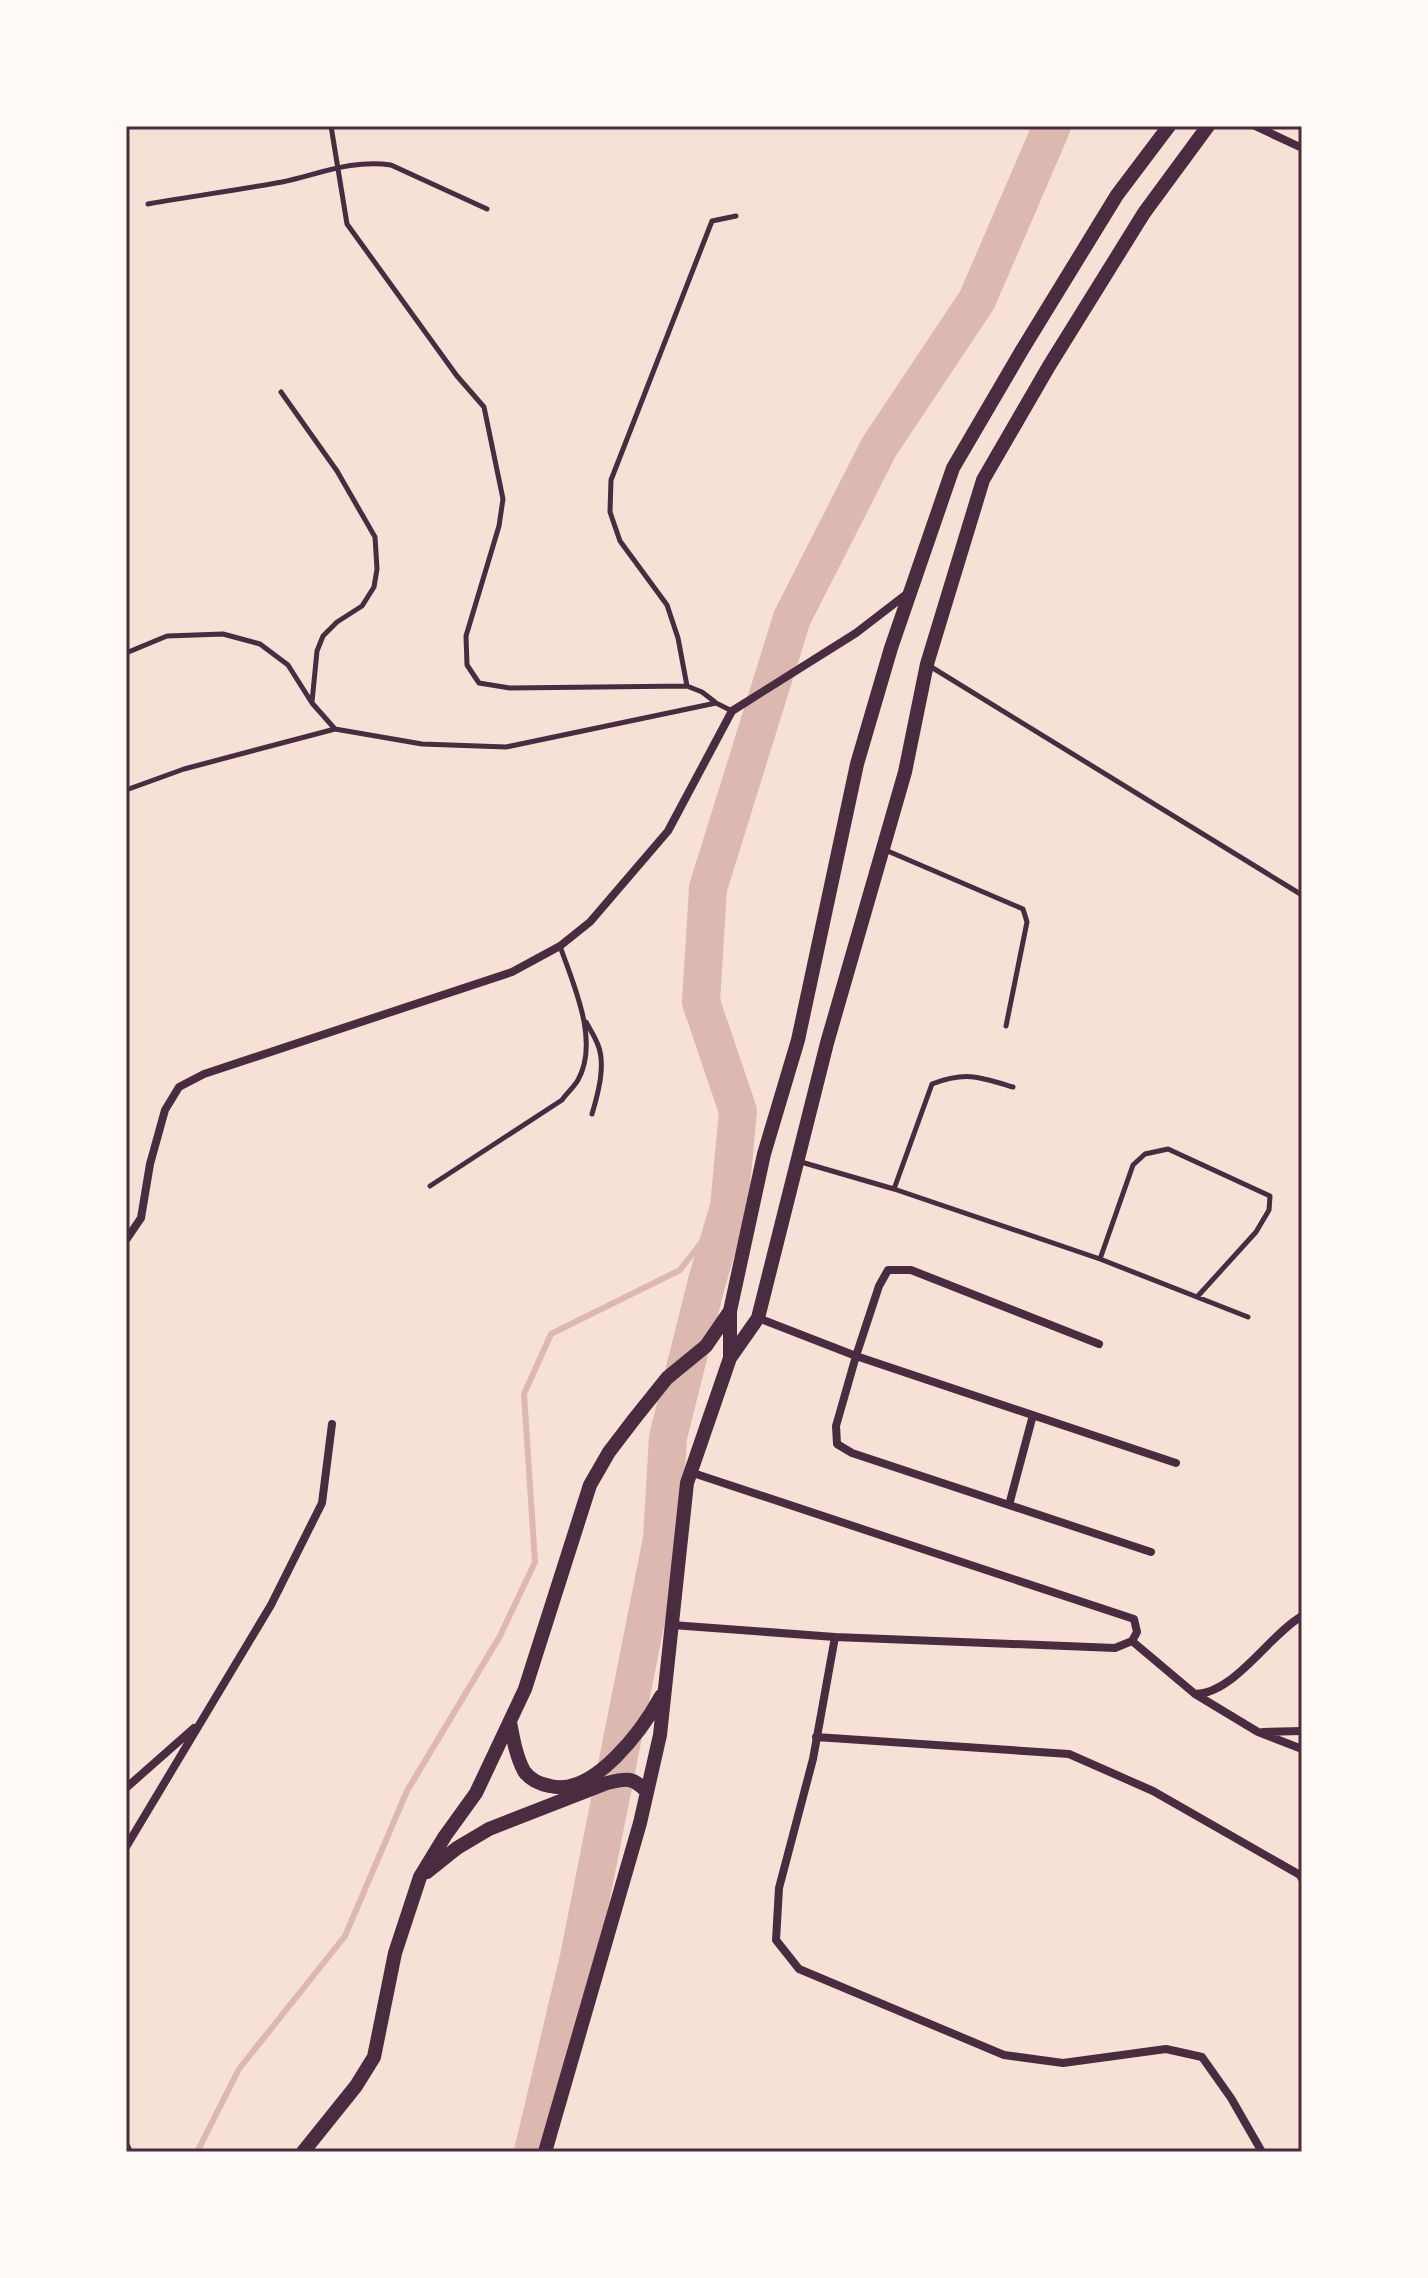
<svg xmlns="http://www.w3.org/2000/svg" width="1428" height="2278" font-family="Figtree,sans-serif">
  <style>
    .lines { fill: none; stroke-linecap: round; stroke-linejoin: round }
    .stream { stroke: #dcb8b0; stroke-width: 6 }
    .river { stroke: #dcb8b0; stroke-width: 38 }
    .service { stroke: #4a2c40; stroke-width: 5 }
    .minor { stroke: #4a2c40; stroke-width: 8 }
    .secondary { stroke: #4a2c40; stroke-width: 14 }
    .neatline { fill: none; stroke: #4a2c40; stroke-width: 3 }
  </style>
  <rect width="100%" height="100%" fill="#f7e1d7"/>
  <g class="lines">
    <!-- stream -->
    <path class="stream" d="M 197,2152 L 239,2069 L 345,1936 L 407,1791 L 500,1636 L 535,1562 L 524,1394 L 551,1334 L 680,1270 L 729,1207"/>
    <!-- river -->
    <path class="river" d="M 533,2152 L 579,1957 L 662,1539 L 668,1437 L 707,1281 L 729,1207 L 738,1111 L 701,1002 L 708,888 L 792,618 L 879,447 L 977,300 L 1052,126"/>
    <!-- service -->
    <path class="service" d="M 331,126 L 347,224 L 457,376 L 484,407 L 503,499 L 499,526 L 466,636 L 467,665 L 479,683 L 510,688 L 687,686
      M 148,204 C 193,196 238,190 282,182 C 319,174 353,159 391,165 L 487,209
      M 281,392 L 337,471 L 375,537 L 377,569 L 374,587 L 362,606 L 337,622 L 323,636 L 317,651 L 312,702
      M 126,653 L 167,636 L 223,634 L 260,644 L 288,665 L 312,703 L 335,729 L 422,744 L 506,747 L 716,703 L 732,711
      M 928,665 L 1302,895
      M 715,702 L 702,692 L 687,686 L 678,638 L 667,605 L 620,541 L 610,512 L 611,480 L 712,221 L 736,216
      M 126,790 L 184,769 L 335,729
      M 883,849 L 1023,909 L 1027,922 L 1006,1026
      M 586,1022 C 590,1029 595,1037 598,1045 C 606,1065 598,1094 592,1114
      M 801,1162 L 894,1189 L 1100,1259 L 1248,1317
      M 430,1186 L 562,1100 C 567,1093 574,1087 578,1080 C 600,1041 573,984 560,946
      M 894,1189 L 932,1084 C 966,1071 980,1077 1013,1087
      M 1100,1259 L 1133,1165 L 1145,1154 L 1168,1149 L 1270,1196 L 1269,1210 L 1256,1232 L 1197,1297"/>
    <!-- minor -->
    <path class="minor" d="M 1255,126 L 1302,148
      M 126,1240 L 141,1218 L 150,1164 L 165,1110 L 179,1087 L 204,1074 L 512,972 L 560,946 L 590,922 L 668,831 L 732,711 L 856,633 L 908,593
      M 758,1318 L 856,1356 L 1176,1463
      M 1099,1344 L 911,1270 L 888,1270 L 879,1286 L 856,1356 L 836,1426 L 837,1444 L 852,1453 L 1151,1552
      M 1009,1505 L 1033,1415
      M 672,1625 L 835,1637 L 1115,1648 L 1132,1641 L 1137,1632 L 1134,1619 L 690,1472
      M 835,1637 L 813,1759 L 779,1888 L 776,1940 L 799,1969 L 1004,2055 L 1063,2063 L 1166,2049 L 1202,2057 L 1231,2098 L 1262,2152
      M 1132,1641 L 1195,1694 L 1258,1732 L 1302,1749
      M 1195,1694 C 1234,1694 1269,1635 1302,1616
      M 1263,1732 L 1302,1731
      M 816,1737 L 1069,1754 L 1153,1791 L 1300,1875 L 1302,1879
      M 126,1788 L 194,1728
      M 126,1847 L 271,1605 L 322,1503 L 332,1424
      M 126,2146 L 129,2152"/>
    <!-- secondary -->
    <path class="secondary" d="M 730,1357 L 730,1311 L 764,1154 L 798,1040 L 857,764 L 891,648 L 953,468 L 1022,350 L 1117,195 L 1169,126
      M 510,1722 C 513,1738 516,1756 524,1771 C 530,1780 539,1784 550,1786 C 594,1797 643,1729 661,1696
      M 427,1872 L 457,1848 L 489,1829 L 607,1783 C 627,1778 633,1777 647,1792
      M 303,2152 L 356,2086 L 374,2057 L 395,1953 L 420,1877 L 445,1836 L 476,1793 L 525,1689 L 590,1485 L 609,1452 L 635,1418 L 667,1378 L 706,1346 L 730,1311
      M 545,2152 L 640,1823 L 660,1735 L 687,1483 L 730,1358 L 758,1318 L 827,1043 L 905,772 L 927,664 L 983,480 L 1049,366 L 1144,213 L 1208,126"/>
  </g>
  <!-- border -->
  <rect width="1428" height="2278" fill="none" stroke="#fffaf5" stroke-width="256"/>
  <rect x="128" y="128" width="1172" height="2022" class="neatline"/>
</svg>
